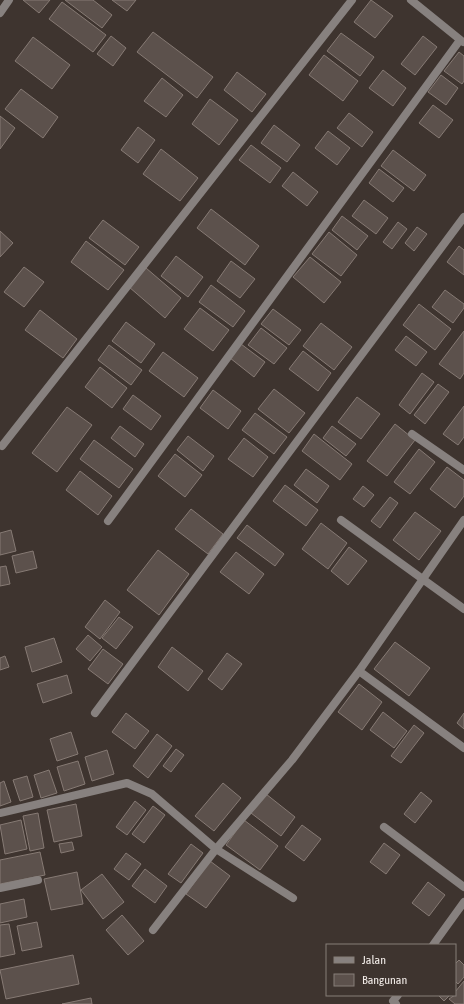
<svg xmlns="http://www.w3.org/2000/svg" width="464" height="1004" font-family="'Asap Condensed',sans-serif">
  <style>
    .building { fill: #5c514c; stroke: #867a74 }
    .lines { fill: none; stroke-linecap: round; stroke-linejoin: round }
    .minor { stroke: #87817f; stroke-width: 8 }
    .tertiary { stroke: #87817f; stroke-width: 8 }
  </style>
  <rect width="100%" height="100%" fill="#3e342f"/>
  <!-- building -->
  <path class="building" d="M 23,0 L 50,0 L 39,13 Z
    M 65,0 L 93,0 L 112,15 L 102,28 Z
    M 112,0 L 136,0 L 127,11 Z
    M 371,0 L 393,16 L 375,38 L 354,22 Z
    M 62,2 L 106,35 L 93,52 L 49,19 Z
    M 153,32 L 213,77 L 197,98 L 137,52 Z
    M 341,33 L 374,57 L 360,76 L 327,51 Z
    M 111,36 L 126,48 L 113,66 L 97,54 Z
    M 423,36 L 437,47 L 415,75 L 401,64 Z
    M 33,37 L 70,65 L 52,89 L 15,61 Z
    M 459,52 L 464,56 L 464,81 L 462,84 L 444,71 Z
    M 324,55 L 358,81 L 343,101 L 309,75 Z
    M 383,70 L 406,88 L 393,106 L 369,88 Z
    M 237,72 L 266,94 L 252,112 L 224,90 Z
    M 441,75 L 458,88 L 446,105 L 428,92 Z
    M 162,78 L 183,95 L 166,117 L 144,101 Z
    M 21,89 L 58,117 L 43,138 L 5,109 Z
    M 210,99 L 238,120 L 219,145 L 192,124 Z
    M 433,105 L 453,120 L 439,138 L 419,123 Z
    M 349,113 L 373,132 L 362,147 L 337,128 Z
    M 0,116 L 15,128 L 0,149 Z
    M 274,125 L 300,145 L 287,162 L 261,143 Z
    M 138,127 L 155,140 L 138,163 L 121,150 Z
    M 328,131 L 350,148 L 337,165 L 315,148 Z
    M 251,145 L 281,168 L 270,183 L 239,160 Z
    M 161,149 L 198,178 L 180,201 L 143,174 Z
    M 393,150 L 426,175 L 414,191 L 381,166 Z
    M 379,169 L 404,188 L 393,202 L 369,183 Z
    M 293,172 L 318,192 L 307,206 L 282,186 Z
    M 364,200 L 388,218 L 376,234 L 352,216 Z
    M 211,209 L 259,246 L 245,265 L 197,228 Z
    M 342,216 L 368,236 L 357,250 L 332,230 Z
    M 103,220 L 139,247 L 125,265 L 89,238 Z
    M 398,222 L 407,229 L 392,249 L 383,242 Z
    M 417,227 L 427,234 L 414,251 L 405,243 Z
    M 0,231 L 13,243 L 0,257 Z
    M 329,232 L 357,255 L 341,276 L 312,254 Z
    M 86,241 L 124,270 L 108,290 L 71,262 Z
    M 459,246 L 464,250 L 464,275 L 447,262 Z
    M 176,256 L 203,277 L 188,297 L 161,276 Z
    M 310,257 L 341,282 L 324,303 L 293,277 Z
    M 231,261 L 255,279 L 240,298 L 217,281 Z
    M 24,267 L 44,282 L 24,307 L 4,292 Z
    M 146,268 L 181,298 L 165,318 L 129,287 Z
    M 211,285 L 245,311 L 233,327 L 199,302 Z
    M 445,290 L 464,304 L 464,308 L 453,323 L 432,307 Z
    M 419,304 L 451,329 L 435,350 L 403,325 Z
    M 200,308 L 229,330 L 213,351 L 184,329 Z
    M 273,309 L 301,330 L 289,345 L 261,324 Z
    M 40,310 L 77,339 L 63,358 L 25,330 Z
    M 126,322 L 155,344 L 141,363 L 112,341 Z
    M 321,323 L 352,347 L 334,370 L 303,346 Z
    M 261,328 L 287,348 L 274,364 L 248,345 Z
    M 464,331 L 464,373 L 460,379 L 439,364 Z
    M 406,336 L 427,352 L 416,366 L 395,350 Z
    M 241,344 L 265,362 L 254,377 L 230,358 Z
    M 109,345 L 142,370 L 131,385 L 98,360 Z
    M 303,351 L 331,373 L 318,391 L 289,369 Z
    M 163,352 L 198,378 L 184,397 L 149,371 Z
    M 100,367 L 127,388 L 112,408 L 85,387 Z
    M 422,373 L 434,382 L 410,414 L 399,405 Z
    M 438,384 L 449,392 L 425,424 L 414,415 Z
    M 274,389 L 305,413 L 289,433 L 258,409 Z
    M 213,390 L 241,411 L 228,429 L 200,408 Z
    M 133,395 L 161,416 L 151,430 L 123,409 Z
    M 357,397 L 380,414 L 361,439 L 338,422 Z
    M 464,406 L 464,437 L 458,445 L 443,434 Z
    M 67,407 L 92,425 L 57,472 L 32,453 Z
    M 255,413 L 287,437 L 274,454 L 242,430 Z
    M 395,424 L 415,440 L 387,476 L 367,461 Z
    M 120,426 L 144,444 L 135,457 L 111,438 Z
    M 332,426 L 356,444 L 346,456 L 323,438 Z
    M 314,434 L 352,464 L 340,480 L 302,451 Z
    M 188,436 L 214,456 L 203,471 L 177,450 Z
    M 244,438 L 268,457 L 253,477 L 228,459 Z
    M 94,440 L 133,469 L 119,488 L 80,459 Z
    M 419,449 L 435,462 L 410,494 L 394,482 Z
    M 175,454 L 202,475 L 185,497 L 158,476 Z
    M 447,467 L 464,480 L 464,496 L 455,508 L 430,489 Z
    M 306,469 L 329,486 L 317,503 L 294,485 Z
    M 80,471 L 112,496 L 98,515 L 66,490 Z
    M 285,485 L 318,510 L 306,526 L 273,501 Z
    M 363,486 L 374,495 L 364,507 L 353,499 Z
    M 390,497 L 398,503 L 380,528 L 371,521 Z
    M 191,509 L 223,534 L 208,554 L 175,529 Z
    M 415,512 L 441,531 L 419,560 L 393,540 Z
    M 321,523 L 347,543 L 328,569 L 302,549 Z
    M 247,525 L 284,554 L 275,566 L 237,538 Z
    M 11,530 L 16,551 L 0,555 L 0,533 Z
    M 349,547 L 367,561 L 348,585 L 331,571 Z
    M 158,550 L 189,574 L 159,615 L 127,590 Z
    M 33,551 L 37,568 L 16,573 L 12,556 Z
    M 236,552 L 264,574 L 249,594 L 220,572 Z
    M 6,566 L 10,584 L 0,586 L 0,567 Z
    M 105,600 L 120,612 L 100,639 L 85,627 Z
    M 119,617 L 133,627 L 116,649 L 102,638 Z
    M 88,635 L 102,647 L 90,661 L 76,649 Z
    M 54,638 L 62,662 L 32,672 L 25,647 Z
    M 395,642 L 430,668 L 409,696 L 374,669 Z
    M 172,647 L 203,671 L 188,691 L 158,667 Z
    M 103,649 L 123,664 L 108,684 L 88,669 Z
    M 227,653 L 242,664 L 222,690 L 208,679 Z
    M 5,656 L 9,667 L 0,670 L 0,658 Z
    M 67,675 L 72,693 L 43,703 L 37,684 Z
    M 359,684 L 382,702 L 362,730 L 338,712 Z
    M 383,712 L 407,731 L 394,748 L 370,730 Z
    M 126,713 L 149,731 L 135,749 L 112,732 Z
    M 464,713 L 464,729 L 457,723 Z
    M 414,725 L 424,733 L 401,763 L 391,756 Z
    M 71,732 L 78,754 L 57,761 L 50,739 Z
    M 157,734 L 172,746 L 148,778 L 133,766 Z
    M 176,749 L 184,755 L 171,772 L 163,766 Z
    M 107,750 L 114,774 L 92,781 L 85,757 Z
    M 78,761 L 85,784 L 64,791 L 57,767 Z
    M 49,770 L 57,793 L 41,798 L 34,775 Z
    M 27,776 L 33,797 L 20,801 L 13,780 Z
    M 4,781 L 11,802 L 0,806 L 0,783 Z
    M 223,783 L 241,798 L 214,831 L 195,816 Z
    M 421,792 L 432,801 L 415,823 L 404,814 Z
    M 266,794 L 295,817 L 281,836 L 251,813 Z
    M 135,801 L 146,810 L 127,835 L 116,827 Z
    M 76,804 L 82,836 L 54,842 L 47,810 Z
    M 153,806 L 165,815 L 144,843 L 132,834 Z
    M 38,813 L 44,848 L 30,851 L 23,816 Z
    M 21,820 L 27,849 L 5,854 L 0,825 Z
    M 244,820 L 278,846 L 260,870 L 226,845 Z
    M 302,825 L 321,839 L 304,861 L 285,847 Z
    M 72,842 L 74,850 L 61,853 L 59,844 Z
    M 384,843 L 400,855 L 386,874 L 370,862 Z
    M 191,844 L 203,853 L 181,883 L 168,874 Z
    M 40,852 L 45,875 L 0,884 L 0,860 Z
    M 126,853 L 141,864 L 129,880 L 114,869 Z
    M 210,861 L 230,876 L 206,908 L 186,894 Z
    M 145,869 L 167,886 L 155,903 L 132,886 Z
    M 77,872 L 83,904 L 51,910 L 44,879 Z
    M 102,874 L 124,902 L 103,919 L 81,890 Z
    M 428,882 L 445,895 L 429,916 L 412,903 Z
    M 24,899 L 27,917 L 0,923 L 0,904 Z
    M 122,915 L 144,941 L 128,955 L 106,930 Z
    M 37,922 L 42,947 L 22,951 L 17,926 Z
    M 9,924 L 15,954 L 0,957 L 0,925 Z
    M 73,955 L 79,984 L 6,999 L 0,970 Z
    M 459,960 L 464,965 L 464,977 L 458,984 L 455,981 L 455,964 Z
    M 464,981 L 464,1004 L 455,1004 L 449,999 L 455,995 L 455,992 Z
    M 438,995 L 450,995 L 444,1001 Z
    M 91,998 L 92,1004 L 62,1004 Z"/>
  <g class="lines">
    <!-- minor -->
    <path class="minor" d="M 411,0 L 463,42
      M 412,434 L 464,470
      M 2,446 L 352,0
      M 341,520 L 464,609
      M 108,521 L 460,40
      M 359,671 L 464,748
      M 95,713 L 464,217
      M 0,813 L 127,783 L 152,794 L 216,849 L 293,898
      M 384,827 L 464,887
      M 0,888 L 38,880
      M 153,930 L 216,849 L 292,760 L 359,671 L 464,520
      M 433,945 L 464,902
      M 396,1004 L 393,1001 L 398,995"/>
    <!-- tertiary -->
    <path class="tertiary" d="M 0,13 L 9,0"/>
  </g>
  <!-- legend -->
  <rect x="326" y="944" width="130" height="52" fill="#3e342f" stroke="#867e79"/>
  <rect x="334" y="957" width="20" height="6" fill="#87817f" stroke="#867e79"/>
  <text x="362" y="964" font-size="12" fill="#f2ece8">Jalan</text>
  <rect x="334" y="974" width="20" height="12" fill="#5c514c" stroke="#867e79"/>
  <text x="362" y="984" font-size="12" fill="#f2ece8">Bangunan</text>
</svg>
